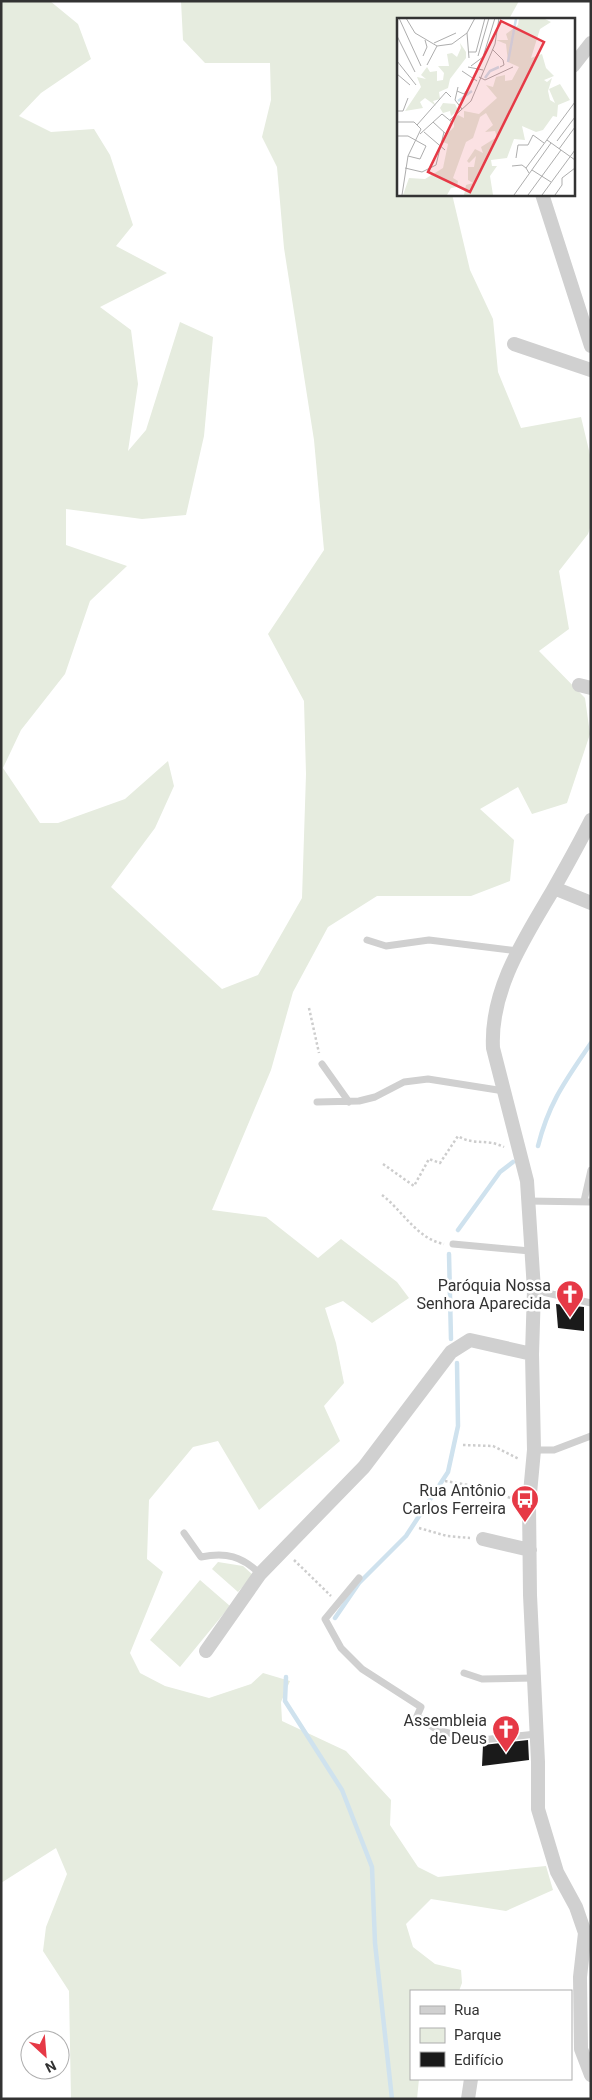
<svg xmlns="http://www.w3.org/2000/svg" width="592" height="2100" font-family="Roboto,sans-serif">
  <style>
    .green { fill: #e6ecdf }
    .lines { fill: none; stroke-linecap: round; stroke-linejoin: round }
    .stream { stroke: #cfe2ee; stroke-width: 4.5 }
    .building { fill: #1a1a1a }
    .path { stroke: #cdcdcd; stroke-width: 2.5; stroke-dasharray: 2.5 2.5; stroke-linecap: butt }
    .service { stroke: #d0d0d0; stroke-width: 7 }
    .minor { stroke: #d0d0d0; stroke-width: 14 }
    .labels { text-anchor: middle; stroke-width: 5; stroke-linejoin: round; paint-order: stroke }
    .poi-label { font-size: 16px; fill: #333; stroke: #fff; text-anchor: end }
    .inset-river { fill: none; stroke: #cfe2ee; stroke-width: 2.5 }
    .inset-road { fill: none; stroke: #adadad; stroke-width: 1 }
    .view { fill: #e63946; fill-opacity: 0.15; stroke: #e63946; stroke-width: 2.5 }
    .inset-edge { fill: none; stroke: #333; stroke-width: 2.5 }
  </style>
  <rect width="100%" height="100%" fill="#fff"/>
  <!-- green -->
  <path class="green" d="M 1,1 L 50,1 L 78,24 L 91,59 L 41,93 L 19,116 L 51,132 L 94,129 L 110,155 L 133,225 L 116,246 L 167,273 L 100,307 L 131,330 L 138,384 L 128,451 L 146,430 L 180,322 L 213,337 L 204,436 L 186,515 L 142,519 L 66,509 L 66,545 L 127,566 L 90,601 L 65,674 L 21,730 L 3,768 L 40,823 L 58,823 L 125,799 L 168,761 L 174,786 L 155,828 L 111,887 L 222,989 L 258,975 L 302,898 L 306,774 L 304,701 L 268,634 L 324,550 L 314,440 L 284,248 L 277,167 L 262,137 L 271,100 L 270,63 L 205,63 L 183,40 L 181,1 L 519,1 L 509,19 L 398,19 L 398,194 L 452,194 L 470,270 L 493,319 L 498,372 L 521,428 L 581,417 L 591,459 L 591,525 L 588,534 L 559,571 L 569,629 L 539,651 L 585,698 L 590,734 L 567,803 L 532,814 L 518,787 L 480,809 L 514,840 L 510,881 L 471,896 L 377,896 L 328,927 L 293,992 L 271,1070 L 212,1210 L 266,1217 L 318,1258 L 341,1239 L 397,1282 L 409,1298 L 372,1323 L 343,1301 L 325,1308 L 336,1343 L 344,1383 L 324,1406 L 340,1441 L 259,1510 L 218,1441 L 193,1447 L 149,1500 L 147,1559 L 163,1572 L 130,1653 L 140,1673 L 165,1686 L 209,1698 L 251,1684 L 263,1673 L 290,1681 L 281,1702 L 282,1721 L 346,1751 L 391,1800 L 390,1825 L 418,1867 L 438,1877 L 546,1866 L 553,1890 L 506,1911 L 431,1899 L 406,1924 L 413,1947 L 435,1964 L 461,1970 L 462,1983 L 459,1991 L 411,1991 L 411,2079 L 419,2079 L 417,2099 L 71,2099 L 69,1991 L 43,1951 L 46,1927 L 67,1874 L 56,1848 L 1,1883 Z
    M 218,1562 L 243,1566 L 253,1575 L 238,1592 L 212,1569 Z
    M 200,1580 L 230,1606 L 180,1667 L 150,1640 Z"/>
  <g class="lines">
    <!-- stream -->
    <path class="stream" d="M 538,1146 C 549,1102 566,1080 591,1043
      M 458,1230 L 500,1172 L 513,1162
      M 449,1254 L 451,1339
      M 335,1618 L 359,1583 L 406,1536 L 448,1472 L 458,1426 L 457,1363
      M 286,1677 L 285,1701 L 342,1790 L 372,1867 L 375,1943 L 392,2099"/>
  </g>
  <!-- building -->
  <path class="building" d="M 556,1304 L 584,1307 L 584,1331 L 558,1328 Z
    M 528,1740 L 529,1760 L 482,1766 L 483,1745 Z"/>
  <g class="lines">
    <!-- path -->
    <path class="path" d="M 309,1008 L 319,1053
      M 383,1164 L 414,1186 L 429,1159 L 440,1163 L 458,1136 C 474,1146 486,1138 504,1147
      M 382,1195 C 402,1210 417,1239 444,1244
      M 463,1445 L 493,1446 L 519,1459
      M 445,1481 L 480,1487 L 516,1500
      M 419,1528 L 447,1536 L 470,1538
      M 294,1560 L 331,1596"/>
    <!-- service -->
    <path class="service" d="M 367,940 L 386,946 L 429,940 L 518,951
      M 322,1064 L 349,1102
      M 317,1102 L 359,1101 L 375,1097 L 404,1082 L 428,1079 L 504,1091
      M 527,1201 L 591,1202
      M 584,1201 L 591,1170
      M 453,1244 L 530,1251
      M 534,1290 L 591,1303
      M 534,1450 L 554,1450 L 591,1436
      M 184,1533 L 201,1557 C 226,1552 242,1556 260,1574
      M 359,1578 L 325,1619 L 341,1648 L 362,1669 L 421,1707 L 417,1716 L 434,1728 L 473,1741 L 536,1734
      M 464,1673 L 482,1679 L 534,1678"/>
    <!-- minor -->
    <path class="minor" d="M 573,66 L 591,43
      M 542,194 L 591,346
      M 514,344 L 591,370
      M 579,685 L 591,688
      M 591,820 C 579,844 566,867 553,890 C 524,939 490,990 493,1048 L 527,1181 L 534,1290 L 532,1354 L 534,1450 L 529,1504 L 530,1595 L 538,1762 L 538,1809 L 557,1872 L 576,1907 L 585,1933 L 580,1977 L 581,2049 L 591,2075
      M 554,888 L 591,903
      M 483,1539 L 530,1550
      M 206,1651 L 260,1574 L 364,1467 L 451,1352 L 470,1340 L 532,1354
      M 468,2099 L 471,2079"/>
  </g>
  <!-- icons -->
  <defs>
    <g id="church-pin" transform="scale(1.4375)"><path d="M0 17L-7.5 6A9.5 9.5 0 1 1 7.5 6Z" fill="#e63946" stroke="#fff"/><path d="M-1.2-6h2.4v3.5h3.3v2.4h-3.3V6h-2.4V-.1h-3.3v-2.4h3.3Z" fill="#fff"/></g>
    <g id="bus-pin" transform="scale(1.4375)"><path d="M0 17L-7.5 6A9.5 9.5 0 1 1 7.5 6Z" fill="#e63946" stroke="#fff"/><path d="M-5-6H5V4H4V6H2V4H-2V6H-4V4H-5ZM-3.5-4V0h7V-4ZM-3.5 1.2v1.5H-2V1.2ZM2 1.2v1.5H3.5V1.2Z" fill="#fff"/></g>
  </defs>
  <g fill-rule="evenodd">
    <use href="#church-pin" x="570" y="1294"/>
    <use href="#bus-pin" x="525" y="1499"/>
    <use href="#church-pin" x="506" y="1729"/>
  </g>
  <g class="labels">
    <!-- poi labels -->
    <g class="poi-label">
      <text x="551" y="1291">Paróquia Nossa<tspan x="551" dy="18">Senhora Aparecida</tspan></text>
      <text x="506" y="1496">Rua Antônio<tspan x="506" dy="18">Carlos Ferreira</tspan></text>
      <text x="487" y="1726">Assembleia<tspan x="487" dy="18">de Deus</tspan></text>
    </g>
  </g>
  <!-- overview -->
  <g transform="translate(397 18)">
    <rect width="178" height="178" fill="#fff"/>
    <path d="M 122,0 L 148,1 L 154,4 L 143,11 L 134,40 L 145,36 L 149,50 L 157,58 L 147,62 L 150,64 L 155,60 L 151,73 L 153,82 L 158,85 L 152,71 L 163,66 L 173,82 L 161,87 L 160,99 L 156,98 L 146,112 L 139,114 L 125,108 L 128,122 L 117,121 L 110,140 L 94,142 L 95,148 L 100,148 L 93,158 L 96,177 L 67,177 L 69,167 L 76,165 L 71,162 L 71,149 L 77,149 L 79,138 L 72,145 L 70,143 L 78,131 L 86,135 L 84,129 L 100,119 L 98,113 L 88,114 L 96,107 L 89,95 L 83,99 L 76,120 L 69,124 L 56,160 L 61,163 L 60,169 L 54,170 L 50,177 L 6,177 L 12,160 L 28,161 L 46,150 L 51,126 L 46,124 L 48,118 L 57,109 L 57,101 L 61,97 L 67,100 L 67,93 L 82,96 L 100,80 L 89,67 L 96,69 L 99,59 L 108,57 L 108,63 L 115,62 L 122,49 L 111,44 L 109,26 L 99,22 L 111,22 L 109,16 L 121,7 ZM 63,25 L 69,34 L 69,40 L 53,61 L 51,70 L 42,74 L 43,81 L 36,83 L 39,88 L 28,80 L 23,84 L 26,90 L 8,93 L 24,69 L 20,59 L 29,61 L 24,57 L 30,49 L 33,54 L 40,53 L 40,63 L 46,62 L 47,55 L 41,48 L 52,48 L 50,36 L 55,35 L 60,39 L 64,30 ZM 46,85 L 58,86 L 61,92 L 54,98 L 53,93 L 46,95 L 43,90 Z" fill="#e6ecdf"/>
    <path class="inset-river" d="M 111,44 L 119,1M 88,60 L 93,53 L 102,49M 61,83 L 75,73"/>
    <path class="inset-road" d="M 2,0 L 24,48M 9,0 L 18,15 L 40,28M 0,18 L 18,54M 37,25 L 59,15M 95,31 L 106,42 L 107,47 L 103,49M 72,34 L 79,34 L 88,0M 26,38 L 30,29 L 28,22M 81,38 L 92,0M 72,40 L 70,15 L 78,0M 0,43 L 19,67M 30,47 L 40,28 L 55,26 L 70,15M 74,48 L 86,39 L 98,0M 71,49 L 86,52M 65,53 L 80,63M 0,56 L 13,67M 82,59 L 88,62 L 116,49M 61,69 L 58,82 L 65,91M 60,73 L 67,76 L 73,68M 0,93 L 6,93 L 11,80M 53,102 L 74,83 L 98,26 L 102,0M 0,104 L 17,104 L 24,111 L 11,138 L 5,177M 36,104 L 49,116M 20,107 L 49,74 L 54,79M 27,114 L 48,132M 23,116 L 45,96 L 56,105M 0,118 L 11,118 L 29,128 L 23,141 L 11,138M 150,122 L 178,142M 160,123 L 178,99M 162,131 L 178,109M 119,140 L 121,127 L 131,127 L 136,117 L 147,125M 115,148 L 125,147 L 129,150M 8,150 L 25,154 L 39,147 L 47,114M 135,152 L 154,164M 132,155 L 129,150 L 178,84M 117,177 L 154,125M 131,177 L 164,132M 145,177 L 178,132M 158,177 L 165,167 L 165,160 L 178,150"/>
    <path class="view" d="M 104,3 L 147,24 L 73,174 L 31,154 Z"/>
    <rect width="178" height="178" class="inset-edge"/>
  </g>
  <!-- border -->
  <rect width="592" height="2100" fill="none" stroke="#333333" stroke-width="5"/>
  <!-- legend -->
  <rect x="410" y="1990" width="162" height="90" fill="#ffffff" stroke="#adadad"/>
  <rect x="420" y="2006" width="25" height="8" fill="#d0d0d0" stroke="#adadad"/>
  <text x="454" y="2015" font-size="15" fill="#333333">Rua</text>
  <rect x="420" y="2028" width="25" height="15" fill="#e6ecdf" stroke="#adadad"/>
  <text x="454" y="2040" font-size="15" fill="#333333">Parque</text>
  <rect x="420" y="2052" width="25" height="15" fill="#1a1a1a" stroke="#adadad"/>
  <text x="454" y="2065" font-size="15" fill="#333333">Edifício</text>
  <!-- north arrow -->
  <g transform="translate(45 2055) rotate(154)"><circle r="24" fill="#ffffff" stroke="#adadad"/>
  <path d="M0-4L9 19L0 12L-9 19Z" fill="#e63946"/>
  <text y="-8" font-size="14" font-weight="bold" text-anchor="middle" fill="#333333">N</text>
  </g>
</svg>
